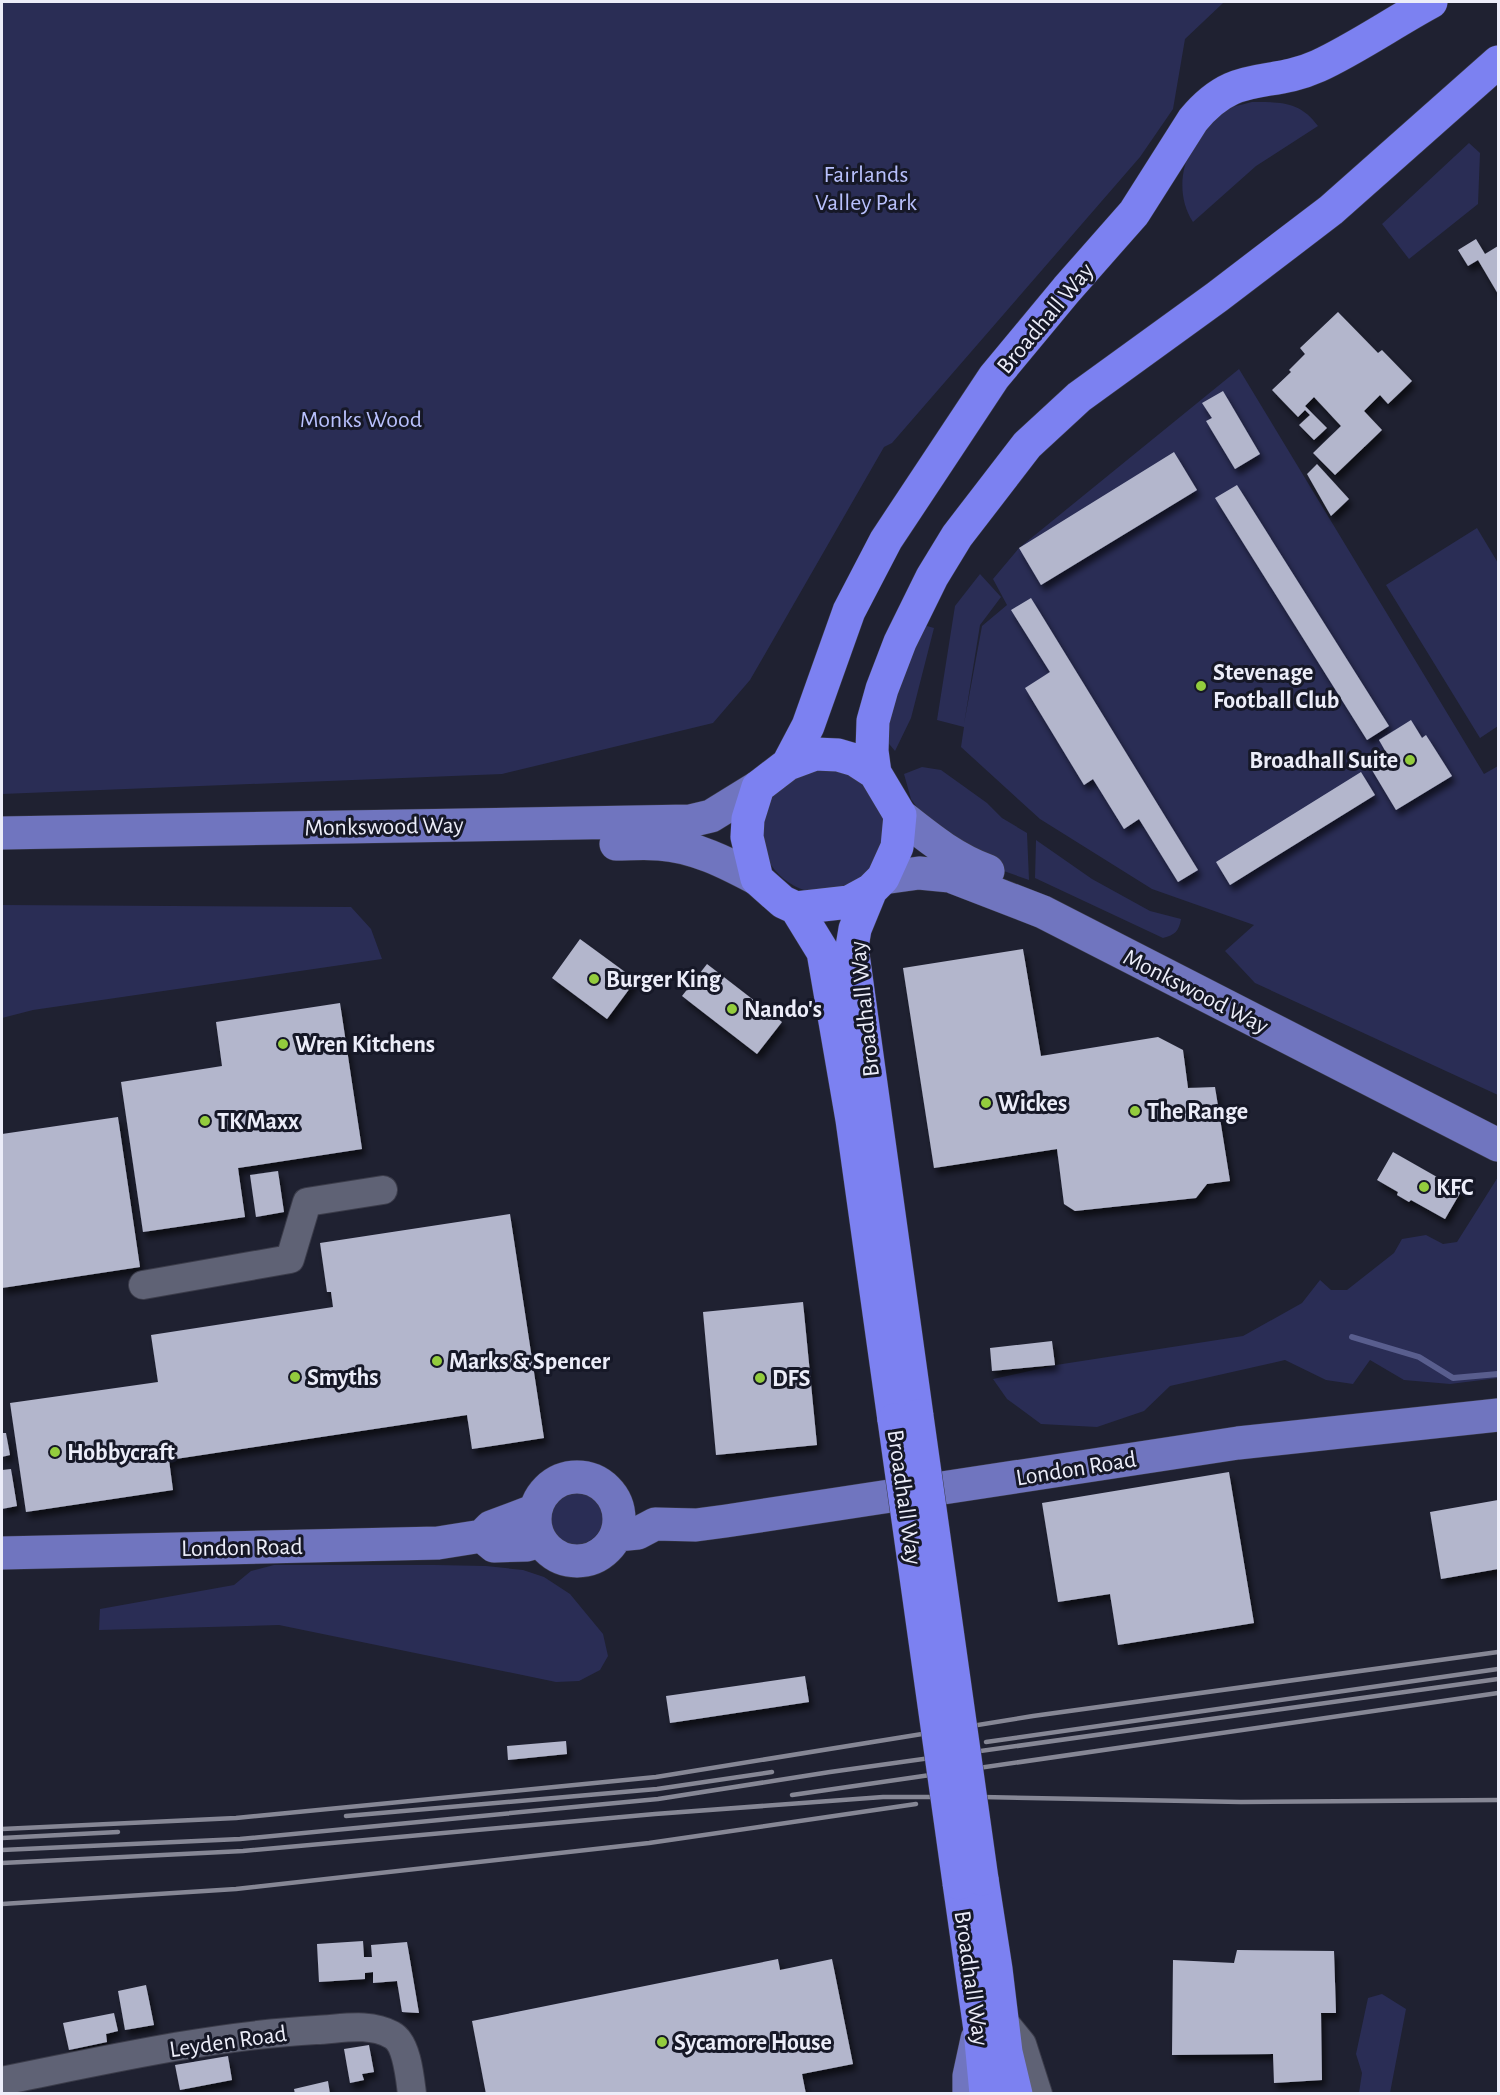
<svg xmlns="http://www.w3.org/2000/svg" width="1500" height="2095" font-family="'Alegreya Sans',sans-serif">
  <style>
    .green { fill: #2a2d55 }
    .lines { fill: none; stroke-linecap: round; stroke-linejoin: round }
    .stream { stroke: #595e8e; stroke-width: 6 }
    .building { fill: #b3b6cc; filter: url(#shadow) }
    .minor-casing { stroke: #3b3c4a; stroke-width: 30 }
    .major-casing { stroke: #3b3c4a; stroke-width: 34 }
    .highway-casing { stroke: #3b3c4a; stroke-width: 34 }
    .minor { stroke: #5f6275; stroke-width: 28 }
    .major { stroke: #7075bf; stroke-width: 33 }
    .highway { stroke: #7c81f1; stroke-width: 33 }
    .rail { stroke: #868795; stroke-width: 4.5 }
    .highway-bridge-casing { stroke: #3b3c4a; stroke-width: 34; stroke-linecap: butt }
    .highway-bridge { stroke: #7c81f1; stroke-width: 33 }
    .poi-dot { fill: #93cc3d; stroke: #161827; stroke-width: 2 }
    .labels { text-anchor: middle; stroke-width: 6; stroke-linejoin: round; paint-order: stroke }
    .park-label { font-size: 24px; fill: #b9c1fd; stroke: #161827 }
    .street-label { font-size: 24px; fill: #ecedf9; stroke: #161827 }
    .poi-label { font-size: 24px; font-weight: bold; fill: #ecedf9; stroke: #161827; text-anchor: start }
  </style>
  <defs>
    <filter id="shadow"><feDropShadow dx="3.5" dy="6" stdDeviation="3" flood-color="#0009"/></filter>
  </defs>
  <rect width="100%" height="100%" fill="#1f2131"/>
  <!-- green -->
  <path class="green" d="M 2,2 L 1222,2 L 1223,3 L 1185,39 L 1173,109 L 1140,157 L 892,443 L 884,447 L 750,680 L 713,723 L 502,774 L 2,794 Z
    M 1252,102 C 1280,102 1300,101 1318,126 L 1256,166 L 1193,222 C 1170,186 1187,141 1218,114 C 1226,107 1242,105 1252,102 Z
    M 1469,143 L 1480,153 L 1478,204 L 1409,259 L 1382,224 Z
    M 1239,369 L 1484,774 L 1498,766 L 1498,1095 L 1255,983 L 1225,951 L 1254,925 L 1152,889 L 1040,819 L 961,747 L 964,727 L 937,720 L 955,606 L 980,574 L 1001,597 L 980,625 L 964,724 L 982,626 L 1007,605 L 993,579 L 1019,548 Z
    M 1477,528 L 1498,563 L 1498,726 L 1480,738 L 1386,585 Z
    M 920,624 L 934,628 L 911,718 L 895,751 L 885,739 L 883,718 Z
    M 922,767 L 941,770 L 987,803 L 1002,818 L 1027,833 L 1029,880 L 978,862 L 938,836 L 911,799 L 904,774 Z
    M761 831a62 62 0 1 1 124 0a62 62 0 1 1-124 0Z
    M 1036,840 L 1092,879 L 1150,911 L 1181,919 C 1179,931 1175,935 1163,938 L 1035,878 Z
    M 2,905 L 351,907 L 371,929 L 382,959 L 33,1010 L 2,1018 Z
    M 1498,1177 L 1498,1378 L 1450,1384 L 1404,1380 L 1370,1360 L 1353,1384 L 1326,1380 L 1285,1360 L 1170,1386 L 1144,1411 L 1097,1427 L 1041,1424 L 1007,1399 L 993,1379 L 1056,1365 L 1243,1336 L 1302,1303 L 1320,1280 L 1331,1290 L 1347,1290 L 1394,1253 L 1402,1239 L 1426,1235 L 1443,1244 L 1457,1242 Z
    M547 1517a28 28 0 1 1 56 0a28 28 0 1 1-56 0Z
    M 274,1565 L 435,1565 L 486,1566 L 523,1570 L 544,1577 L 570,1594 L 603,1634 L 608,1656 L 600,1670 L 579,1681 L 556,1682 L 279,1625 L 99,1630 L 100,1609 L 234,1585 L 251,1571 Z
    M 1382,1994 L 1406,2009 L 1390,2093 L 1359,2093 L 1362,2073 L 1356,2054 L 1368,1998 Z"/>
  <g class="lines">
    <!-- stream -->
    <path class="stream" d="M 1352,1337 L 1419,1357 L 1453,1378 L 1498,1374"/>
  </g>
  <!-- building -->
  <path class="building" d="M 1476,239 L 1485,254 L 1498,246 L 1498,294 L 1478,260 L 1468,266 L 1458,250 Z
    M 1338,312 L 1378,353 L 1382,350 L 1412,381 L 1388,404 L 1380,395 L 1364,411 L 1382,430 L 1335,475 L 1313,453 L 1341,426 L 1314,397 L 1305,406 L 1327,428 L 1314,440 L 1299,425 L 1310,415 L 1305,410 L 1298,417 L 1272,390 L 1291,372 L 1289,370 L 1305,354 L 1300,348 Z
    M 1223,391 L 1260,454 L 1235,469 L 1206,421 L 1212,418 L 1202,403 Z
    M 1174,452 L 1197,490 L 1041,585 L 1019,548 Z
    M 1317,464 L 1349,499 L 1331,516 L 1307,474 Z
    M 1237,485 L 1389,726 L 1367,740 L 1215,498 Z
    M 1031,598 L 1198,870 L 1178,882 L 1139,819 L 1124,829 L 1093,779 L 1084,785 L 1025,688 L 1050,672 L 1011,610 Z
    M 1411,720 L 1422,738 L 1426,735 L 1452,776 L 1396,810 L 1369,765 L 1387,754 L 1379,740 Z
    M 1361,772 L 1375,795 L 1230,885 L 1216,862 Z
    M 580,939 L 636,980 L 607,1019 L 552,978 Z
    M 1023,949 L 1041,1056 L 1158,1037 L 1183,1050 L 1188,1088 L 1215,1087 L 1230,1181 L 1207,1184 L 1196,1198 L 1075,1211 L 1064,1204 L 1057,1149 L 934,1168 L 903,968 Z
    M 707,964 L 782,1022 L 757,1054 L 682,996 Z
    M 340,1003 L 362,1149 L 238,1168 L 245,1217 L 143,1232 L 121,1082 L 222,1066 L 216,1022 Z
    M 118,1117 L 140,1267 L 2,1288 L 2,1134 Z
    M 1393,1152 L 1451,1185 L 1453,1183 L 1463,1188 L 1445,1219 L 1411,1200 L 1409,1202 L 1397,1195 L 1398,1192 L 1377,1180 Z
    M 278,1171 L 284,1212 L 256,1217 L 250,1175 Z
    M 510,1214 L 544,1438 L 472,1449 L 467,1415 L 169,1460 L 173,1490 L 26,1512 L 10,1403 L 158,1382 L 151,1335 L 333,1307 L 331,1292 L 327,1292 L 320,1243 Z
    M 803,1302 L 817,1445 L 716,1455 L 703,1312 Z
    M 1052,1341 L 1055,1365 L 992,1371 L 990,1348 Z
    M 2,1433 L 6,1433 L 10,1455 L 2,1457 Z
    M 11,1469 L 17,1506 L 2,1509 L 2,1470 Z
    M 1229,1472 L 1254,1623 L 1118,1645 L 1110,1594 L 1058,1602 L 1042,1503 Z
    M 1498,1500 L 1498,1569 L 1441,1579 L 1430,1512 Z
    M 805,1676 L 809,1702 L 670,1723 L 666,1696 Z
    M 566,1741 L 567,1754 L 508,1760 L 507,1746 Z
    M 363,1941 L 364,1957 L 372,1957 L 371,1945 L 407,1942 L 419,2013 L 402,2012 L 397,1981 L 373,1983 L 373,1972 L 365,1973 L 365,1979 L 319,1982 L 317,1944 Z
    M 1237,1950 L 1334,1951 L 1336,2013 L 1321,2013 L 1322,2080 L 1274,2083 L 1273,2054 L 1172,2055 L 1173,1960 L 1234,1963 Z
    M 778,1959 L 780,1970 L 832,1959 L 853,2064 L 802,2074 L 806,2094 L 486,2094 L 472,2021 Z
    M 146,1985 L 154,2025 L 125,2030 L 118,1991 Z
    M 114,2013 L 118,2031 L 106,2034 L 107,2042 L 69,2050 L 63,2023 Z
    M 369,2045 L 374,2072 L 362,2074 L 364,2080 L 350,2083 L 344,2049 Z
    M 228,2056 L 232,2080 L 180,2090 L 175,2065 Z
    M 328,2081 L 330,2094 L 295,2094 L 294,2089 Z"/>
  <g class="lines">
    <!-- minor casing -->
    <g class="minor-casing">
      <path id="minor" d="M 143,1285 L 290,1259 L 307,1202 L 383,1190
        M 1004,2022 L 1022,2044 L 1038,2094
        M 2,2081 C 106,2060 210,2036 316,2030 C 341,2029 369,2022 392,2035 C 407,2043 410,2078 412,2094"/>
    </g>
    <!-- major casing -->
    <g class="major-casing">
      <path id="major" d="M 900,815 C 929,838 953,858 988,871
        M 2,833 L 690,821 L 711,816 L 758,787
        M 616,844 C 630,844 644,843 659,844 C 694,846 727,863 757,879
        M 883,878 L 919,873 L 950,876 L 1043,912 L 1498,1145
        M535 1519a42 42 0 1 1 84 0a42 42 0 1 1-84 0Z
        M 617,1535 L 638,1533 L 655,1524 L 696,1525 L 726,1521 L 1238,1443 L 1498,1415
        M 482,1536 L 494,1546 L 527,1545 L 541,1541
        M 2,1553 L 438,1543 L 482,1536 L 491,1527 L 536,1510
        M 969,2094 L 969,2076 L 977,2039"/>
    </g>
    <!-- highway casing -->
    <g class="highway-casing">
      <path id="highway" d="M 815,754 L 838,755 L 855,760 L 875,773 L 900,815 L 897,847 L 883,878 L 871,890 L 849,902 L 796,908 L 783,902 L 757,879 L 747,837 L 748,819 L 758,787 L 788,764 Z
        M 788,764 L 808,726 L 849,611 L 886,540 L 994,377 L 1067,289 L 1134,213 L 1193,120 C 1236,68 1267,89 1318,66 C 1355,49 1394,22 1431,2
        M 875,773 L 872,751 L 873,721 L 882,689 L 900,642 L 932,577 L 957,536 L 1027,445 L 1079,397 L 1217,297 L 1331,210 L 1498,62
        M 871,890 L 855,929 L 852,947 L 917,1416
        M 796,908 L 823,952 L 852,1120 L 894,1420
        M 982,1879 L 996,1969 L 1006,2052 L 1016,2094
        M 959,1883 L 980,2030 L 986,2094"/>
    </g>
    <!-- minor -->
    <use href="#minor" class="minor"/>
    <!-- major -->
    <use href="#major" class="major"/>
    <!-- highway -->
    <use href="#highway" class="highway"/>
    <!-- rail -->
    <path class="rail" d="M 986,1742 L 1498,1669
      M 792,1795 L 1498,1693
      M 346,1816 L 657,1789 L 772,1772
      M 2,1829 L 236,1818 L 656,1777 L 1033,1716 L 1498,1652
      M 2,1838 L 118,1832
      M 2,1850 L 240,1839 L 658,1799 L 830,1772 L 1498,1679
      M 2,1863 L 243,1851 L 655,1814 L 883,1797 L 982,1797 L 1241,1802 L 1498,1800
      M 2,1904 L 236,1889 L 649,1843 L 916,1804"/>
    <!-- highway-bridge casing -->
    <g class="highway-bridge-casing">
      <path id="highway-bridge" d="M 917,1416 L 982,1879
        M 894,1420 L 959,1883"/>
    </g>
    <!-- highway-bridge -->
    <use href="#highway-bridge" class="highway-bridge"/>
  </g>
  <!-- markers -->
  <g class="poi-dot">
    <circle cx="1201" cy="686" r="6"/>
    <circle cx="1410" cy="760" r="6"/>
    <circle cx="594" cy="979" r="6"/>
    <circle cx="732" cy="1009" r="6"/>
    <circle cx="283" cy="1044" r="6"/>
    <circle cx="986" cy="1103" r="6"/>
    <circle cx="1135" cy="1111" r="6"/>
    <circle cx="205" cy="1121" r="6"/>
    <circle cx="1424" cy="1187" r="6"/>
    <circle cx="437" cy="1361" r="6"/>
    <circle cx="295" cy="1377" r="6"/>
    <circle cx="760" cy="1378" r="6"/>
    <circle cx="55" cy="1452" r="6"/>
    <circle cx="662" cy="2042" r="6"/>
  </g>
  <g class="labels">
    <!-- park labels -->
    <g class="park-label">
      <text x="866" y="182">Fairlands<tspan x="866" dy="28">Valley Park</tspan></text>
      <text x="361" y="427">Monks Wood</text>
    </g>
    <!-- street labels -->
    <g class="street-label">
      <text transform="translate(1045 318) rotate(-50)" y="8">Broadhall Way</text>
      <text transform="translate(384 826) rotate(-1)" y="8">Monkswood Way</text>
      <text transform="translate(1196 991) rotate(27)" y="8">Monkswood Way</text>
      <text transform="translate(864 1009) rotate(-96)" y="8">Broadhall Way</text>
      <text transform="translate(1076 1468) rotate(-9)" y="8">London Road</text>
      <text transform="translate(905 1497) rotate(82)" y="8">Broadhall Way</text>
      <text transform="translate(242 1547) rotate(-1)" y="8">London Road</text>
      <text transform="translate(972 1978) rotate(82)" y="8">Broadhall Way</text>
      <text transform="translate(228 2041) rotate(-8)" y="8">Leyden Road</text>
    </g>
    <!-- poi labels -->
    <g class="poi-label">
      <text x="1213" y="680">Stevenage<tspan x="1213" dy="28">Football Club</tspan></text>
      <text x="1398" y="768" text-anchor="end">Broadhall Suite</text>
      <text x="606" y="987">Burger King</text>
      <text x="744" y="1017">Nando's</text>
      <text x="295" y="1052">Wren Kitchens</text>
      <text x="998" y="1111">Wickes</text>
      <text x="1147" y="1119">The Range</text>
      <text x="217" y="1129">TK Maxx</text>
      <text x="1436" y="1195">KFC</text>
      <text x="449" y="1369">Marks &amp; Spencer</text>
      <text x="307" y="1385">Smyths</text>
      <text x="772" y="1386">DFS</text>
      <text x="67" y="1460">Hobbycraft</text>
      <text x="674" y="2050">Sycamore House</text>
    </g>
  </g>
  <!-- border -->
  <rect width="1500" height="2095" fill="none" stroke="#ecedf9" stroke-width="6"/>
</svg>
